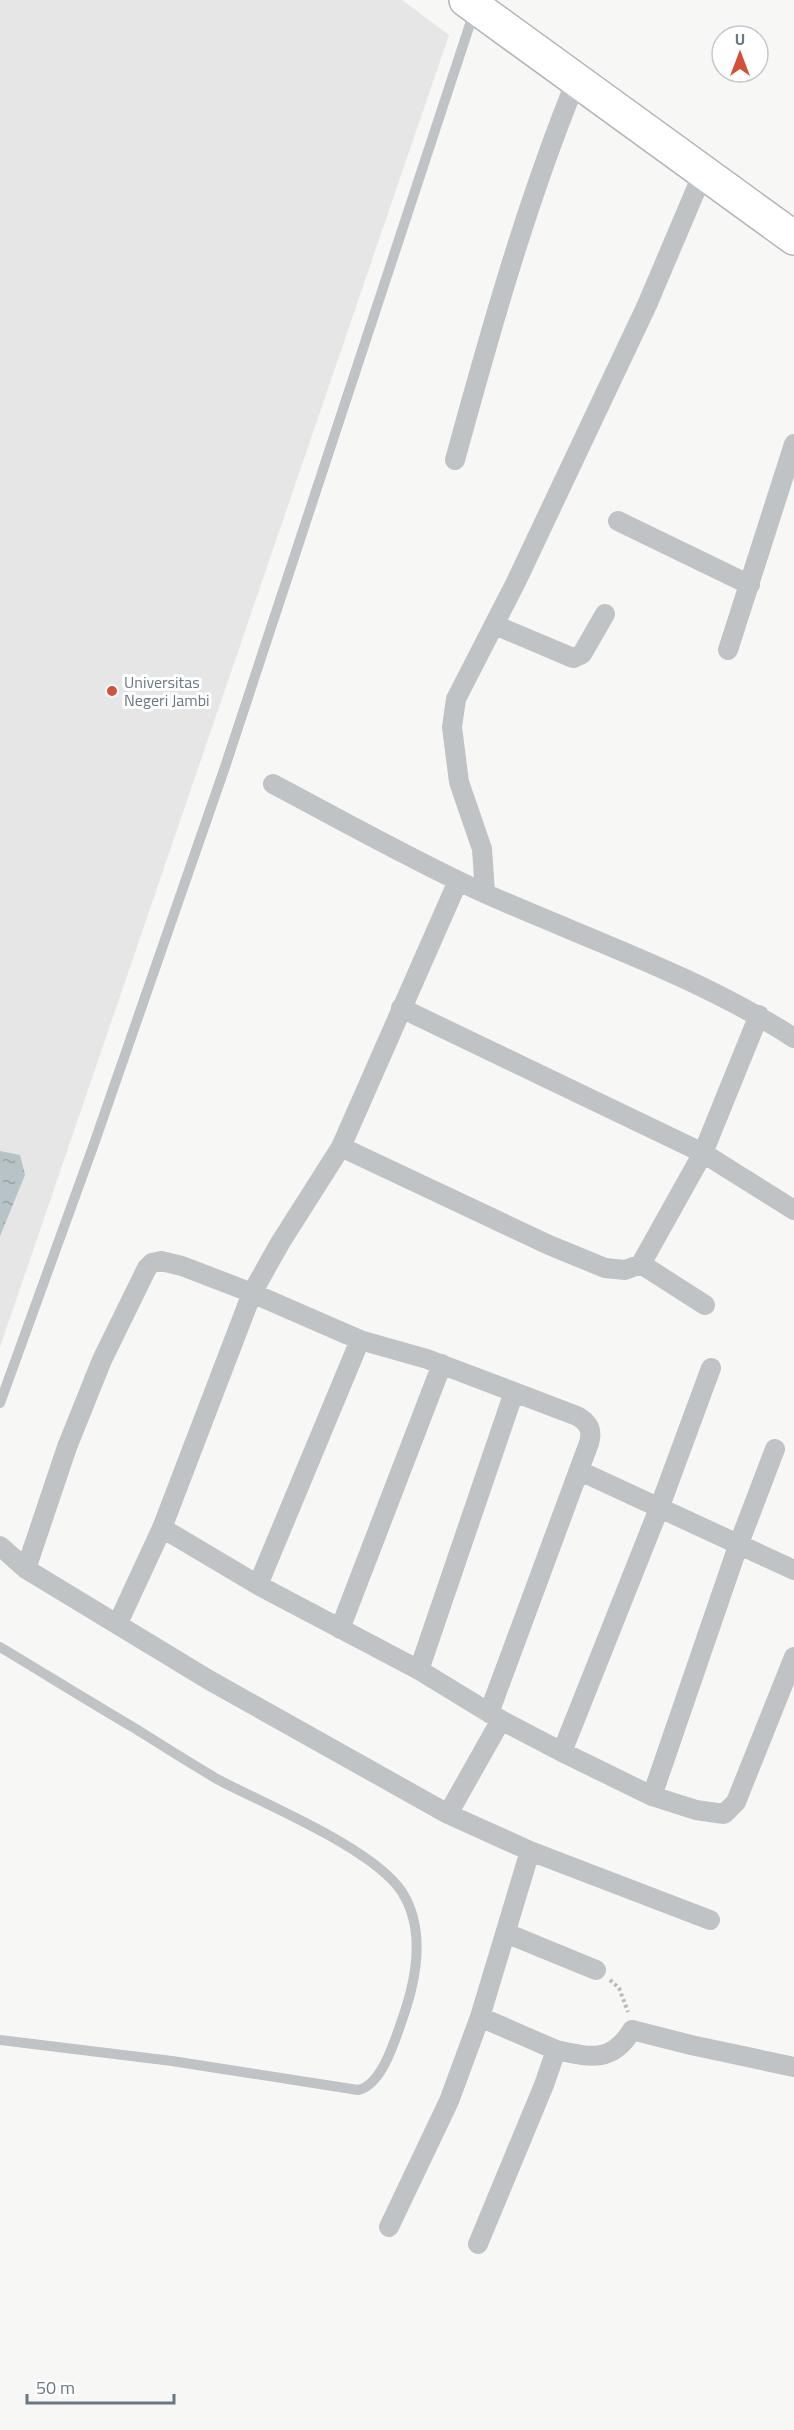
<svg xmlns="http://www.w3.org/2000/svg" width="794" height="2430" font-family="'Titillium Web',sans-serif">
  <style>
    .built { fill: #e5e6e5 }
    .water { fill: url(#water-ripples) }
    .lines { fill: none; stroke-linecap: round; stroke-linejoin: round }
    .highway-casing { stroke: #b2b6b9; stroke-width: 36 }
    .path { stroke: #b9bcbe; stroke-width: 4; stroke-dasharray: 3 3; stroke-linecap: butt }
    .lane { stroke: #bfc3c6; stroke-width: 10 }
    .street { stroke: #bfc3c6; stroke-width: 20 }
    .highway { stroke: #fff; stroke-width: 33 }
    .poi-dot { fill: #d34f38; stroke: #fff; stroke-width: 2 }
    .labels { text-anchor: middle; stroke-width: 6; stroke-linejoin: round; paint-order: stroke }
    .poi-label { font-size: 16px; fill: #697983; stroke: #fff; text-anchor: start }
  </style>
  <defs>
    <pattern id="water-ripples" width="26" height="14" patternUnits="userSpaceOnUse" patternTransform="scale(1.5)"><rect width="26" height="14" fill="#b7c3c6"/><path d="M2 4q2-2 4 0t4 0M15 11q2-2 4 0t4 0" fill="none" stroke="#99a3a6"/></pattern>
  </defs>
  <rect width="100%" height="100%" fill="#f7f7f5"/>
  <!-- built -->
  <path class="built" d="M 0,0 L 402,0 L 449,35 L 0,1347 Z"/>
  <!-- water -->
  <path class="water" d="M 0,1151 L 20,1155 L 25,1175 L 0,1236 Z"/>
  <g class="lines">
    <!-- highway casing -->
    <g class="highway-casing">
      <path id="highway" d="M 466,0 L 794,238"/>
    </g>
    <!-- path -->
    <path class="path" d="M 610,1980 L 619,1988 L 628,2012"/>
    <!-- lane -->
    <path class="lane" d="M 0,1403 L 94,1144 L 225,767 L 474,12
      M 0,1647 C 45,1674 90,1702 136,1729 C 163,1746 190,1763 217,1779 C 266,1805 373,1848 402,1892 C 426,1930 416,1981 402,2020 C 395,2040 382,2085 358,2090 L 172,2061 L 0,2040"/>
    <!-- street -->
    <path class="street" d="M 455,460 C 490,332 526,204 576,81
      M 618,521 L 750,585
      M 495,625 L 573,658 L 582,654 L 605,614
      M 728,650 L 794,444
      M 273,784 C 343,821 412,860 484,893 C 587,939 698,976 794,1038
      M 485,893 L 482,849 L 459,782 L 452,727 L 456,699 L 516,582 L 647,305 L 703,173
      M 401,1008 L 703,1153 L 759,1015
      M 341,1147 L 549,1245 L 605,1268 L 625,1270 L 641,1264 L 703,1153 L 794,1210
      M 641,1264 L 705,1305
      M 580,1471 L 794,1570
      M 162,1528 L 258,1585 L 419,1670 L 501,1720 L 562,1752 L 652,1796 L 696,1810 L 724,1814 L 736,1802 L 794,1657
      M 0,1546 L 26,1569 L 209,1680 L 448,1814 L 530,1851 L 710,1920
      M 26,1569 L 67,1447 L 102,1360 L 147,1268 L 152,1263 L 161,1261 L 182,1266 L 252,1293 L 360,1340 L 427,1359 L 577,1416 C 588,1422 593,1430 589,1443 L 489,1713
      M 258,1585 L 360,1340
      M 118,1623 L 162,1528 L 252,1293 L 280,1243 L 341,1147 L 458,881
      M 340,1629 L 442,1364
      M 419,1670 L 514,1392
      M 562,1752 L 660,1506 L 711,1368
      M 652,1796 L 738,1546 L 775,1449
      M 448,1814 L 501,1720
      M 506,1933 L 596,1970
      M 556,2050 C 589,2057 612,2064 632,2030 L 691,2045 L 794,2067
      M 389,2227 L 449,2101 L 480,2017 L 530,1851
      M 478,2244 L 544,2085 L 556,2050 L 480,2017"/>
    <!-- highway -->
    <use href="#highway" class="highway"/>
  </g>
  <!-- markers -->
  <circle class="poi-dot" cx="112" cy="691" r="6"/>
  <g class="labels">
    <!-- poi labels -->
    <g class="poi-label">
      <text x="124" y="688">Universitas<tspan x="124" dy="18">Negeri Jambi</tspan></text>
    </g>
  </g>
  <!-- north arrow -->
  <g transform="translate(740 54)"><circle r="28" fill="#ffffff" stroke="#c3c9cd" stroke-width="1.5"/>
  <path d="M0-4.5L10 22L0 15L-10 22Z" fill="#d34f38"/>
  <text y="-9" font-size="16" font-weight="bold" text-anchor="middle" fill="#697983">U</text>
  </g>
  <!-- scale -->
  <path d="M27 2394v9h147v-9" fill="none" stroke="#697983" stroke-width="3"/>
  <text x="36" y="2394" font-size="18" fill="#697983" stroke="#ffffff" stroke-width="4.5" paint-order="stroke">50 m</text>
</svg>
